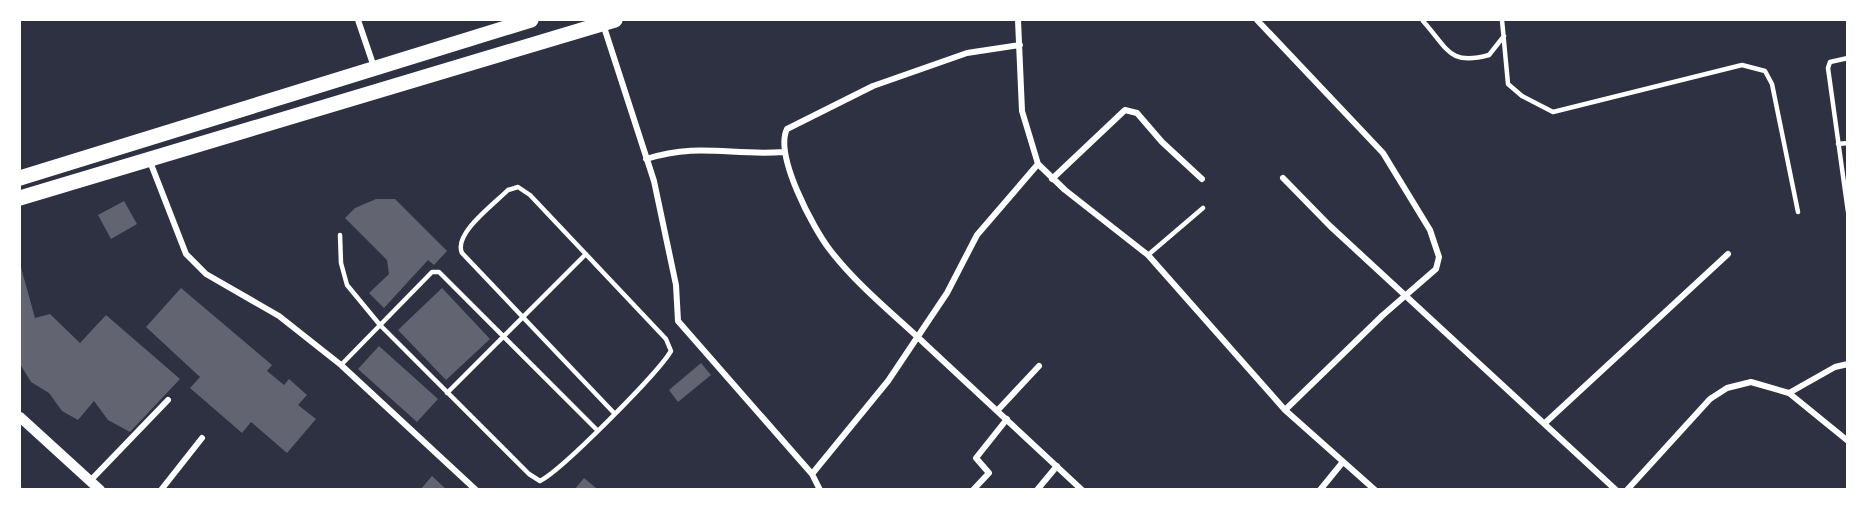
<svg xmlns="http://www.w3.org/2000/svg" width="1867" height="509" font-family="Arial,sans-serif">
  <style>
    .building { fill: #626471 }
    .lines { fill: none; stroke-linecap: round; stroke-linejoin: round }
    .service { stroke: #fff; stroke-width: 4.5 }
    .minor { stroke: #fff; stroke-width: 6 }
    .tertiary { stroke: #fff; stroke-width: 10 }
    .trunk { stroke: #fff; stroke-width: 15 }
    .rail { stroke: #abadb3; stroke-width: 4 }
  </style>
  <rect width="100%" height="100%" fill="#2d3142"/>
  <!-- building -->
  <path class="building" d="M 376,199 L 395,199 L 447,251 L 434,265 L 428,260 L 384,308 L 369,293 L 389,274 L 387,260 L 345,218 L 355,208 Z
    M 124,201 L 137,224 L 111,239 L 98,215 Z
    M 20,264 L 35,318 L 50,314 L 80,343 L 106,315 L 180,379 L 130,432 L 108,420 L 94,401 L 78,420 L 62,411 L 49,393 L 31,382 L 20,364 Z
    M 181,288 L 272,365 L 267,371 L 284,385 L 289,379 L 307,395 L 298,405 L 316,419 L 287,453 L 251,422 L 242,433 L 190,388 L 200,377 L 146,327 Z
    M 442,288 L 490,339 L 446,380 L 398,330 Z
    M 379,346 L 438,399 L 417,422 L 358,369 Z
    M 701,363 L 711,375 L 678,402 L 669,390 Z
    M 432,476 L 447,490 L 420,490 Z
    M 584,478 L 596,488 L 595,490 L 574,490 Z"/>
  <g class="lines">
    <!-- service -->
    <path class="service" d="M 1502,20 L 1508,84 L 1522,96 L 1553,112 L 1742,65 L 1765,71 L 1772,84 L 1798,212
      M 1423,21 C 1448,49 1449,66 1489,55 L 1504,36
      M 1848,58 L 1830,62 L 1828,68 L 1848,212
      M 1838,144 L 1848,143
      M 340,235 L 341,263 L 347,285 L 380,325 L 529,474 L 540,481 C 562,470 658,373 671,351 L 666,339 L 530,195 L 518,187 L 508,190 C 494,204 453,234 462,253 L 614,413
      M 1148,255 L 1203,208
      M 341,365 L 432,272 L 439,272 L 597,430
      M 447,393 L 586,254"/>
    <!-- minor -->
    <path class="minor" d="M 358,20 L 374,67
      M 1018,20 L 1022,111 L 1038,164 L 1065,190 L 1148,255 L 1285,410 L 1375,490
      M 1257,20 L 1383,153 L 1430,230 L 1439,257 L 1436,269 L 1383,315 L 1285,410
      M 603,24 L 654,181 L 676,285 L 678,321 L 812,474
      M 1020,45 L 967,53 L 873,86 L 787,129 C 774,155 813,228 830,250 C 857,285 892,313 924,343 C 977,392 1029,441 1082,490
      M 149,159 L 186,254 L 206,274 L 279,316 L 341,365 L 476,490
      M 646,159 C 699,142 731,156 783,152
      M 1283,178 L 1330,226 L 1616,490
      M 1052,179 L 1125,110 L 1137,113 L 1162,142 L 1202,179
      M 1789,393 L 1835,367 L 1848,364
      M 997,411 L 1039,366
      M 1545,423 L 1728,254
      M 90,481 L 168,400
      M 161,490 L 202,438
      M 820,490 L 812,474 L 888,381 L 947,293 L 977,235 L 1038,164
      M 973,490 L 989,473 L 976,458 L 1007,419
      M 1037,490 L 1057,466
      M 1320,490 L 1342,463
      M 1627,490 L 1710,399 L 1727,388 L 1751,382 L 1789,393 L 1848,441"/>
    <!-- tertiary -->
    <path class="tertiary" d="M 20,417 L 100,490"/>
    <!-- trunk -->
    <path class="trunk" d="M 20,178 L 531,20
      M 20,198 L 615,20"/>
    <!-- rail -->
    <path class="rail" d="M 20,489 L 21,490"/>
  </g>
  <!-- border -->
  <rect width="1867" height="509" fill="none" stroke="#ffffff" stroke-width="42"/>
</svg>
